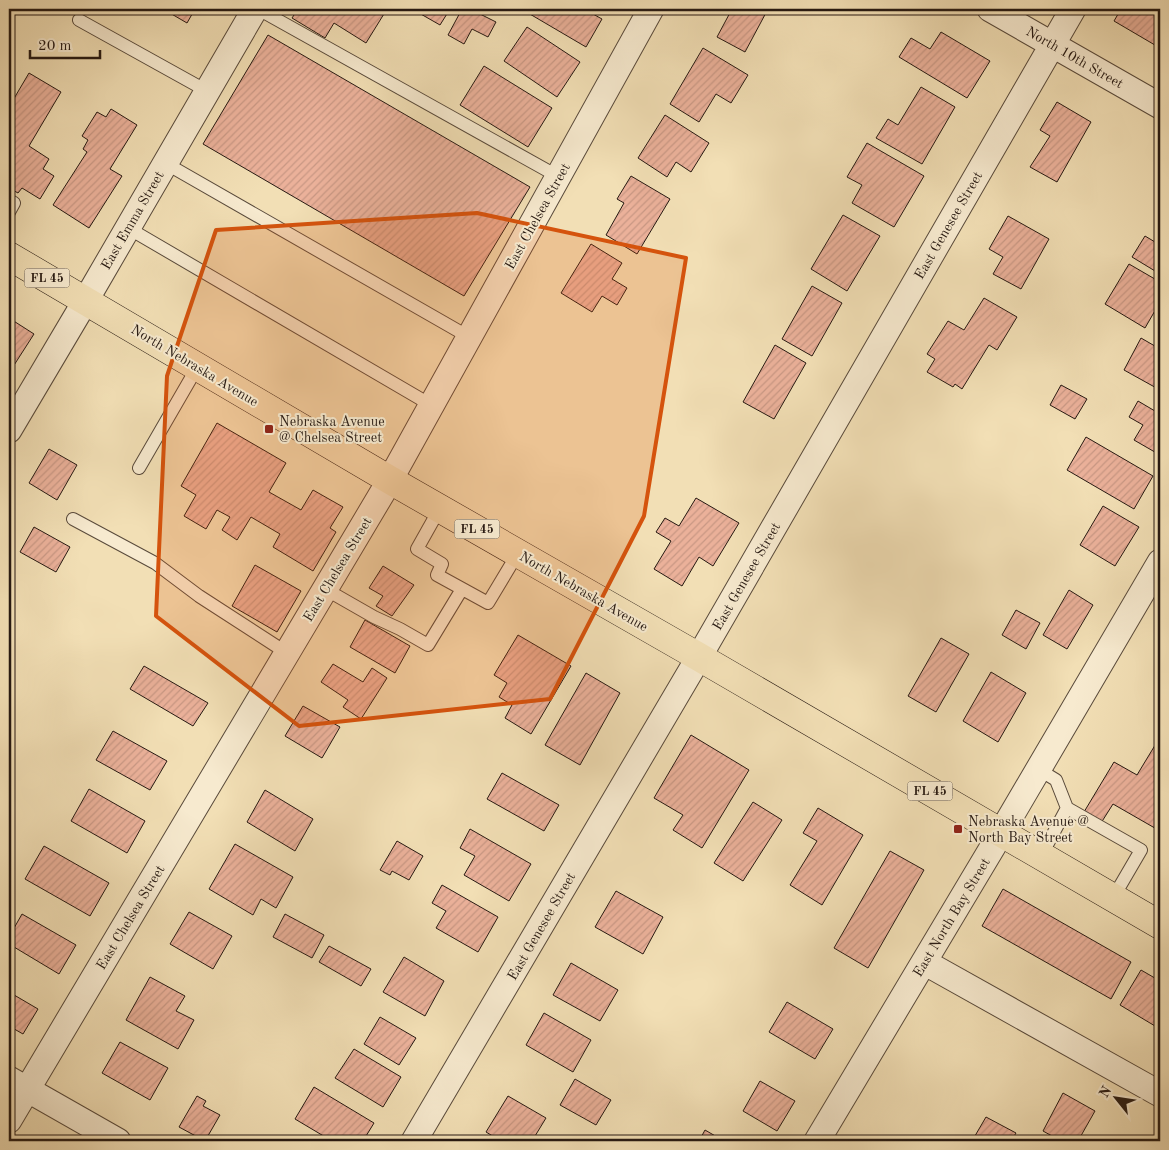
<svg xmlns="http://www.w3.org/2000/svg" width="1169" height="1150" font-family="'Old Standard TT',serif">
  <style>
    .building { fill: url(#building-hatch); stroke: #261912 }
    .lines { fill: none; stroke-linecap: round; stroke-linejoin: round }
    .lane-casing { stroke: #594a3b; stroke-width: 14 }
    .street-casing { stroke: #594a3b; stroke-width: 27 }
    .primary-casing { stroke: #261912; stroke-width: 29 }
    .lane { stroke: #f7eacf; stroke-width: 12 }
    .street { stroke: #f7eacf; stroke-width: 25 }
    .primary { stroke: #f2dfb5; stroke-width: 28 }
    .marked { fill: #d5530d; fill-opacity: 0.2; stroke: #d5530d; stroke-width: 4; stroke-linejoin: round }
    .poi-dot { fill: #8f2418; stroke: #f7eacf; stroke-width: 2 }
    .labels { text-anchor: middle; stroke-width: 4; stroke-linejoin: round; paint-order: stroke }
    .shield { fill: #f7eacf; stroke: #65584b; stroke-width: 1 }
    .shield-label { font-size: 12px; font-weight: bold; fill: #261912 }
    .street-label { font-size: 14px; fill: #261912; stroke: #f7eacf }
    .poi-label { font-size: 14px; fill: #261912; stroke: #f7eacf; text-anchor: start }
  </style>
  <defs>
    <pattern id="building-hatch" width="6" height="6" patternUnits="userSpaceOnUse" patternTransform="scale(1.25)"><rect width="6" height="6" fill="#ebb19a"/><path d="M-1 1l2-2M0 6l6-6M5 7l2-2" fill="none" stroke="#c99884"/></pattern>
  </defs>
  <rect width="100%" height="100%" fill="#f2dfb5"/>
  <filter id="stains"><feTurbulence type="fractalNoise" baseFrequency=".004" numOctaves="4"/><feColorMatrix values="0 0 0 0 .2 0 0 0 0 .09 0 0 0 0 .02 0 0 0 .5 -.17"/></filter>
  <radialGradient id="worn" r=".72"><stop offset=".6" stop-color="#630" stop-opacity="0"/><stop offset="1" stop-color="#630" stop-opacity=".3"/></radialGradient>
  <!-- building -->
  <path class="building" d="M 163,9 L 195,9 L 187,23 Z
    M 298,9 L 387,9 L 366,43 L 334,23 L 325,38 L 292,18 Z
    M 412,9 L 450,9 L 440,25 Z
    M 462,9 L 470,9 L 496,22 L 488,37 L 472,29 L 464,44 L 448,35 Z
    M 524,9 L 584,9 L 602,19 L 586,47 L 523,10 Z
    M 732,9 L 768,9 L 745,52 L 717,37 Z
    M 1121,9 L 1160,9 L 1160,48 L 1114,21 Z
    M 527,27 L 580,62 L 557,97 L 504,61 Z
    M 941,32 L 990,61 L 967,98 L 899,57 L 911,38 L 930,49 Z
    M 268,35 L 530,187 L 464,296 L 203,144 Z
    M 703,48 L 748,75 L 731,103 L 716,94 L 699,122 L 670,104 Z
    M 484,66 L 552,108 L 528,147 L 460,105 Z
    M 29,73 L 61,92 L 29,146 L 49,159 L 43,169 L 54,176 L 40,199 L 22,188 L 18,193 L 9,188 L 9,118 L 12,113 L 9,111 L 9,107 Z
    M 921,87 L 955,107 L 922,164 L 876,138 L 888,119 L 898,125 Z
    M 1057,102 L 1091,122 L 1057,182 L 1030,167 L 1050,136 L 1040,130 Z
    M 111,109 L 137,125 L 110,169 L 122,176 L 89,228 L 53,205 L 87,152 L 83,149 L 88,140 L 82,136 L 97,112 L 106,117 Z
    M 665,115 L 709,143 L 691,172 L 676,162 L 667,177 L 638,158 Z
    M 867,143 L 924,176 L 894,227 L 852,203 L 862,185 L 847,177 Z
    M 631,176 L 670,199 L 637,254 L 606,235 L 624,203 L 617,199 Z
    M 843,215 L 880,236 L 847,291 L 811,269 Z
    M 1008,216 L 1049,239 L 1021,289 L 993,274 L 1003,257 L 989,249 Z
    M 1145,236 L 1160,245 L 1160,274 L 1132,257 Z
    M 591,244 L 622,263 L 612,279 L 627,288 L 617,305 L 602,296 L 592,312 L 561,293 Z
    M 1129,264 L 1160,282 L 1160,302 L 1145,328 L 1105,304 Z
    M 812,286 L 842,303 L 812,356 L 782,339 Z
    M 984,298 L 1017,317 L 997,350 L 989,345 L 962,389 L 955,384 L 953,387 L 927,372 L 935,359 L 927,354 L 948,321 L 964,330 Z
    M 9,318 L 34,334 L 9,373 Z
    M 1141,338 L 1160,349 L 1160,390 L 1124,370 Z
    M 775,345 L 806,363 L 774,419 L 743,402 Z
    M 1061,385 L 1087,399 L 1075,419 L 1050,405 Z
    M 1138,401 L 1160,414 L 1160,455 L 1134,440 L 1143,425 L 1129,417 Z
    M 217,423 L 286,463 L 269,492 L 301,510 L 313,490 L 343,507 L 330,528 L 336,532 L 313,571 L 273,547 L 280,534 L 251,517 L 237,540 L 222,530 L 230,517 L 217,510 L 206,529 L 184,516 L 196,495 L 181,486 Z
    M 1086,437 L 1153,476 L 1134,509 L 1067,470 Z
    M 49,449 L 77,465 L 57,500 L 29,483 Z
    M 696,498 L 739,523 L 713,566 L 699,557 L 682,586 L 654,569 L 671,541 L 656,532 L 665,518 L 679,526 Z
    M 1103,506 L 1139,527 L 1115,566 L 1080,545 Z
    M 34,527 L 70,547 L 56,572 L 20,552 Z
    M 255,565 L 301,591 L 277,632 L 232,606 Z
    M 383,566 L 414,585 L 392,616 L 376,606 L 383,596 L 369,588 Z
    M 1069,590 L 1093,605 L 1067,649 L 1043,635 Z
    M 1016,610 L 1040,623 L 1026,649 L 1002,635 Z
    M 365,620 L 410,646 L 395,673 L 350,647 Z
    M 518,635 L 571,666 L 531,734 L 505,718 L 512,705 L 499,697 L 507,683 L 494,675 Z
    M 941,638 L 969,654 L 936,712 L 908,696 Z
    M 333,664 L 363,682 L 372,668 L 387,678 L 361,719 L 343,707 L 348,700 L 321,682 Z
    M 144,666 L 208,703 L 193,726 L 130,689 Z
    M 991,672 L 1026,693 L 998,742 L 963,721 Z
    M 586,673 L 620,693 L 580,765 L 545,745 Z
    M 303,706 L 340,727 L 322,758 L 285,736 Z
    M 113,731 L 167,761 L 150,790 L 96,760 Z
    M 691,735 L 749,770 L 702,848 L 673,830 L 683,815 L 654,798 Z
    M 1160,737 L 1160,831 L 1113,804 L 1101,823 L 1084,812 L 1114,762 L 1137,775 Z
    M 502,773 L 559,805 L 544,831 L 487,799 Z
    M 89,789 L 145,821 L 127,853 L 71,821 Z
    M 265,790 L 313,819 L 295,851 L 247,822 Z
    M 753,802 L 782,820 L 743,881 L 714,863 Z
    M 818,808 L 863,835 L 822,905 L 790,885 L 817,841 L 803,833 Z
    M 470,829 L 531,864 L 509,901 L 464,875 L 475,856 L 460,848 Z
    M 397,841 L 423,856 L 409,880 L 392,871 L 390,875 L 380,870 Z
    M 235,844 L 293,877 L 276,908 L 261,899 L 253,915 L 209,889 Z
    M 44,846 L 109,883 L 90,916 L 25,879 Z
    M 890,851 L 924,870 L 868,968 L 834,948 Z
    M 442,885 L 498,917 L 478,952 L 436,928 L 446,911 L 432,903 Z
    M 1003,889 L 1131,962 L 1111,999 L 982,926 Z
    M 616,891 L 663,917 L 643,954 L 595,927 Z
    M 189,912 L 232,936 L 213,969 L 170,944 Z
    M 22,914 L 76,945 L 59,974 L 9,944 L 9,937 Z
    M 285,914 L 324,935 L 312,958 L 273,937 Z
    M 329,946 L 371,969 L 361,986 L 319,962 Z
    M 404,957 L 444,981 L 425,1016 L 383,992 Z
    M 571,963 L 618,990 L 600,1021 L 553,995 Z
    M 1141,970 L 1160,981 L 1160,1029 L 1120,1005 Z
    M 150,977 L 185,996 L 176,1011 L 194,1020 L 178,1049 L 126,1020 Z
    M 9,992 L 38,1009 L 23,1034 L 9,1026 Z
    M 787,1002 L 833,1029 L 815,1059 L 769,1032 Z
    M 544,1013 L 591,1040 L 573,1072 L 526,1045 Z
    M 380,1017 L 416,1038 L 399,1065 L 364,1044 Z
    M 120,1042 L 168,1068 L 150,1100 L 102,1073 Z
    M 354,1049 L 401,1077 L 383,1107 L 335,1078 Z
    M 575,1079 L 611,1100 L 596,1125 L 560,1105 Z
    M 760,1081 L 795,1101 L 777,1131 L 743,1111 Z
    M 314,1087 L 374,1123 L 363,1141 L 332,1141 L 295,1119 Z
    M 1063,1093 L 1095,1111 L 1078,1141 L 1061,1141 L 1043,1131 Z
    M 197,1096 L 206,1101 L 203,1106 L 220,1115 L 205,1141 L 179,1127 Z
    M 508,1096 L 546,1118 L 532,1141 L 501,1141 L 486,1132 Z
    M 986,1117 L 1016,1133 L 1011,1141 L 972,1141 Z
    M 705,1130 L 724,1141 L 699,1141 Z"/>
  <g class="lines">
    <!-- lane casing -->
    <g class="lane-casing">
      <path id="lane" d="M 258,9 L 559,177
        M 79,20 L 207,91
        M 165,163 L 469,337
        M 9,200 L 14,203 L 9,212
        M 128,228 L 431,405
        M 139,468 L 198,366
        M 440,508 L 417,549 L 442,564 L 437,575 L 488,603 L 518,553
        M 73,519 L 155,563 L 199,596 L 287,653
        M 325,589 L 374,617 L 400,629 L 428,645 L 462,589
        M 1038,769 L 1056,780 L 1067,808
        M 1041,856 L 1067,808 L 1141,850 L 1113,898"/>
    </g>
    <!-- street casing -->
    <g class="street-casing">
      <path id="street" d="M 990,9 L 1160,106
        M 9,430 L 86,300 L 255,9
        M 924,962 L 1160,1094
        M 9,1079 L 118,1141
        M 9,1120 L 390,480 L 651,9
        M 414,1141 L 699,657 L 1073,9
        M 817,1141 L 1001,833 L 1160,562"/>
    </g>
    <!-- primary casing -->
    <g class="primary-casing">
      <path id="primary" d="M 9,256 L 390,480 L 699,657 L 1160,925"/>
    </g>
    <!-- lane -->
    <use href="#lane" class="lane"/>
    <!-- street -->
    <use href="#street" class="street"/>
    <!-- primary -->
    <use href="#primary" class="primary"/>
  </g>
  <!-- marked area -->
  <path class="marked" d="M 477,213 L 686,258 L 644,516 L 550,699 L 299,726 L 156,616 L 167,376 L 216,230 Z"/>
  <!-- markers -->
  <g class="poi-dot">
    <rect x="264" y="424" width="10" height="10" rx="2.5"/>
    <rect x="953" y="824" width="10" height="10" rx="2.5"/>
  </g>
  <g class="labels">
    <!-- shield labels -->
    <g class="shield">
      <rect x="24.5" y="268.5" width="45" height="19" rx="4"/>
      <rect x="454.5" y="519.5" width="45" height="19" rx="4"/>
      <rect x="907.5" y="781.5" width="45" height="19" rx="4"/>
    </g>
    <g class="shield-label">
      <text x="47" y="282">FL 45</text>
      <text x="477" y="533">FL 45</text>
      <text x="930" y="795">FL 45</text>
    </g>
    <!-- street labels -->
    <g class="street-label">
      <text transform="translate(1075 57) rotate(30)" y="5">North 10th Street</text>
      <text transform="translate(537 216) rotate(-61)" y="5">East Chelsea Street</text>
      <text transform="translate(132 220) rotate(-60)" y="5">East Emma Street</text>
      <text transform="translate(948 225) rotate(-60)" y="5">East Genesee Street</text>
      <text transform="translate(195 365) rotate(31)" y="5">North Nebraska Avenue</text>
      <text transform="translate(337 569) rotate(-59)" y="5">East Chelsea Street</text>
      <text transform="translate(746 576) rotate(-60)" y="5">East Genesee Street</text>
      <text transform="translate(584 591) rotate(30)" y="5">North Nebraska Avenue</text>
      <text transform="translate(130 917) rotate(-59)" y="5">East Chelsea Street</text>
      <text transform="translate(951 917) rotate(-59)" y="5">East North Bay Street</text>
      <text transform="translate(541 926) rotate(-60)" y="5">East Genesee Street</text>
    </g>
    <!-- poi labels -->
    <g class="poi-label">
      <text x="279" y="426">Nebraska Avenue<tspan x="279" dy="16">@ Chelsea Street</tspan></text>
      <text x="968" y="826">Nebraska Avenue @<tspan x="968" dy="16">North Bay Street</tspan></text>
    </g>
  </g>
  <!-- margin -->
  <rect width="1169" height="1150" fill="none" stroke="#f2dfb5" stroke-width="30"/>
  <rect x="10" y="10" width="1149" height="1130" fill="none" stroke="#261912" stroke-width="2.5"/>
  <rect x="15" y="15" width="1139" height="1120" fill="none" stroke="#261912"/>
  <!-- north arrow -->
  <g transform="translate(1116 1098) rotate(300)" stroke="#f7eacf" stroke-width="4" paint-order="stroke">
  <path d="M0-4L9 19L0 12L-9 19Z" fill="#261912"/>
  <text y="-8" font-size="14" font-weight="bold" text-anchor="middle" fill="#261912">N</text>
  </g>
  <!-- scale -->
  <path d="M30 50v8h70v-8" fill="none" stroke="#261912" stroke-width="2.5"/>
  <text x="38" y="50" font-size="15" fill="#261912" stroke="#f7eacf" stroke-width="4" paint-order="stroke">20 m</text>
  <rect width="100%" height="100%" filter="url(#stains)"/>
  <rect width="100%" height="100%" fill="url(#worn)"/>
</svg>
